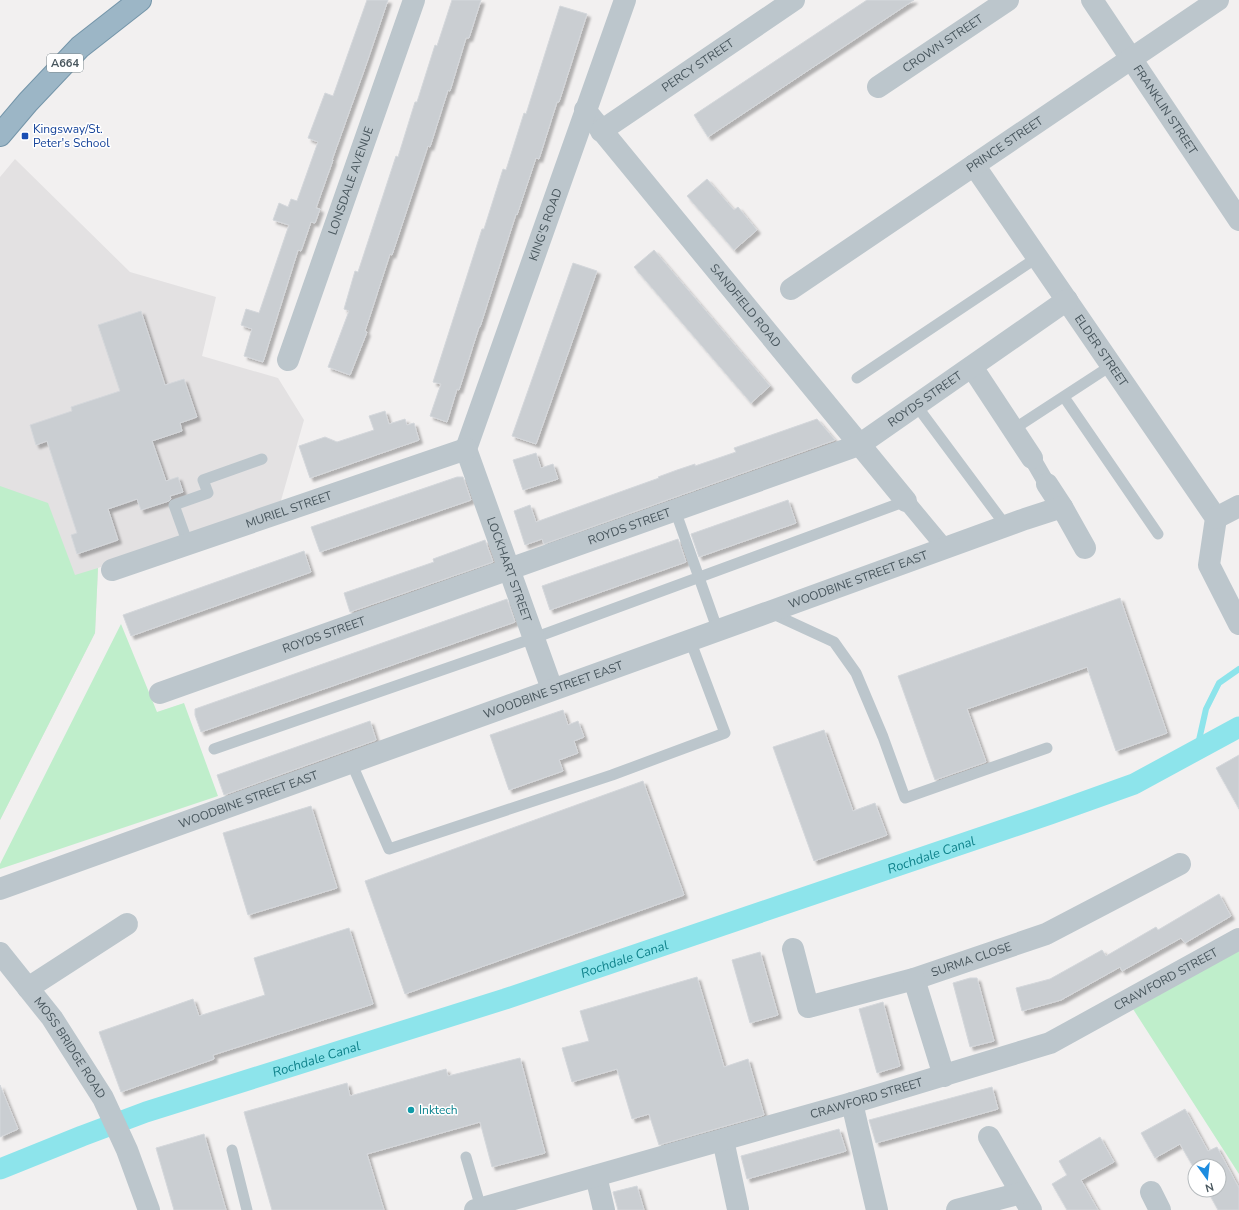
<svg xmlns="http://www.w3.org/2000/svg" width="1239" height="1210" font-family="'Nunito Sans',sans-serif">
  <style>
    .education { fill: #e3e1e2 }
    .green { fill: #bfeecb }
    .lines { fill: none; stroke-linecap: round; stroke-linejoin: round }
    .stream { stroke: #8de4eb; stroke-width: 6 }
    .canal { stroke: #8de4eb; stroke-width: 21 }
    .building { fill: #caced2; stroke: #d4d7db; filter: url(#shadow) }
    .trunk-casing { stroke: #7495a9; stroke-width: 24 }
    .service { stroke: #bcc6cc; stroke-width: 11 }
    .pedestrian { stroke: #bcc6cc; stroke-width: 17 }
    .minor { stroke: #bcc6cc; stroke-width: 22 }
    .trunk { stroke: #9cb6c6; stroke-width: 22 }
    .transit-dot { fill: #1a4fb4; stroke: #fff; stroke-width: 1.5 }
    .culture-dot { fill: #0f9aa8; stroke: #fff; stroke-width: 1.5 }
    .labels { text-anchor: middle; stroke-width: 3; stroke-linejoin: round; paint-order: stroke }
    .shield { fill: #fff; stroke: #7f898e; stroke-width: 1 }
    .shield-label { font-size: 11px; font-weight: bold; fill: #48565d }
    .street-label { font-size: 12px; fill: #48565d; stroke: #fff }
    .transit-label { font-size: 12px; fill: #164399; stroke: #fff; text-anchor: start }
    .culture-label { font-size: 12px; fill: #0d838f; stroke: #fff; text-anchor: start }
    .water-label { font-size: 13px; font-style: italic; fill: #0f828b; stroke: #fff }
  </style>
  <defs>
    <filter id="shadow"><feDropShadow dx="3.5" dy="3.5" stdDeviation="1" flood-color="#0004"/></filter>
  </defs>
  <rect width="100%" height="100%" fill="#f2f0f0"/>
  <!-- education -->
  <path class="education" d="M 15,159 L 130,272 L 216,297 L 202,356 L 278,378 L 304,420 L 280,504 L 98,568 L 95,633 L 0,820 L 0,177 Z"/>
  <!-- green -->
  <path class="green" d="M 0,486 L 48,503 L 75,575 L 98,568 L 95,633 L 0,820 Z
    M 121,624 L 157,712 L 184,703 L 218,796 L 0,869 L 0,864 Z
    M 1239,947 L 1239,1174 L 1133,1009 Z"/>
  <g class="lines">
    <!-- stream -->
    <path class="stream" d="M 1197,749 L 1206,709 L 1219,683 L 1239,669"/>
    <!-- canal -->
    <path class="canal" id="s1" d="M 0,1169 L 82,1136 L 146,1112 L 505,999 L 1050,814 L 1134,784 L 1239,727"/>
  </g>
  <!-- building -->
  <path class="building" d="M 367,0 L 388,0 L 366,65 L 332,160 L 333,160 L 316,208 L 320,209 L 315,223 L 311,222 L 301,251 L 298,250 L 263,362 L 244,356 L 252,329 L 241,325 L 246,309 L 259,313 L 289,225 L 273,220 L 279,203 L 288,207 L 291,199 L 297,201 L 318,142 L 308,138 L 325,93 L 333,96 Z
    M 452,0 L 481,0 L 469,38 L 466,38 L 450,91 L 448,90 L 430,147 L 428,146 L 392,255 L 390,254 L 365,331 L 367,332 L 350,375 L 328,367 L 349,311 L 344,309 L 355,271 L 358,272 L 396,156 L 398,157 L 415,102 L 417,102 L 435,45 L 437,46 Z
    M 867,0 L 914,0 L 708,137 L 694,115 Z
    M 560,6 L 587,14 L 559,102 L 557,102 L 539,159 L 536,158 L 517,215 L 516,214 L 480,327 L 479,327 L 459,390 L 457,389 L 447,422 L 430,416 L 441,384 L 433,382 L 482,229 L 484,229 L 503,169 L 506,170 L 524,113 L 526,114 Z
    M 707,179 L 734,210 L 738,207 L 757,230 L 734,250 L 687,196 Z
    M 654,250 L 770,386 L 751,403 L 634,267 Z
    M 573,263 L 597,271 L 536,444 L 512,436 Z
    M 141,311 L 165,385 L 184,379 L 197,417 L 180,423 L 182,431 L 152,441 L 166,481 L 178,477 L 183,492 L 170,496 L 171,499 L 169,501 L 141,510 L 137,499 L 108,509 L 118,540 L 77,554 L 71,535 L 77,533 L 47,441 L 36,445 L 30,425 L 72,411 L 71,407 L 120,391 L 98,325 Z
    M 385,411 L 389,424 L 405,419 L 407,425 L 414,423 L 419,440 L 310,478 L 299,446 L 325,437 L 337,442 L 374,430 L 369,416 Z
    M 817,419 L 835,440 L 544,544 L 542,539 L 525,545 L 514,511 L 530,505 L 536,522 L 659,478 L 658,477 L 677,470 L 695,464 L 695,466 L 736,452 L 734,448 Z
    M 536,453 L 541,468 L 553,464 L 558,479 L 523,490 L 513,460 Z
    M 457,477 L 463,477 L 471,500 L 320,552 L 311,527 Z
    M 788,500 L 796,523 L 699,557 L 691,534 Z
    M 678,539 L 686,562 L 550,610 L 542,586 Z
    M 485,540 L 493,562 L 350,612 L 344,593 L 434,562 L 433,559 Z
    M 304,551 L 311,572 L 131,636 L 123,615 Z
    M 1120,598 L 1167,733 L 1116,751 L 1087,667 L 967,709 L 986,762 L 935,780 L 898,676 Z
    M 507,599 L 515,622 L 201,732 L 195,715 L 195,709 Z
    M 563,710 L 568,725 L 578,721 L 584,737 L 574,741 L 578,753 L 559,760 L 563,771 L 509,790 L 490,735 Z
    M 370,721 L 376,740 L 224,795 L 217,775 Z
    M 824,730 L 853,811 L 875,803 L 887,835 L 814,861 L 773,747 Z
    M 1239,755 L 1239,809 L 1216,768 Z
    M 643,781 L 684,895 L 405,994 L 365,881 Z
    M 311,806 L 337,888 L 248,915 L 223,833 Z
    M 1219,894 L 1231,916 L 1185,943 L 1181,938 L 1122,971 L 1120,967 L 1061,1000 L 1022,1011 L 1016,988 L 1050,979 L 1102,950 L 1106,956 L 1156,927 L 1158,930 Z
    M 349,928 L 373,1004 L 213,1055 L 214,1059 L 121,1092 L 99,1032 L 193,999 L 199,1016 L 265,995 L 254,958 Z
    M 760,952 L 778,1015 L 750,1023 L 732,960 Z
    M 697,977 L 724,1067 L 748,1059 L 764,1115 L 659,1145 L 649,1114 L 632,1119 L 617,1069 L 572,1082 L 562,1048 L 589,1041 L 580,1011 Z
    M 970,978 L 977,978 L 994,1041 L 970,1047 L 953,983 Z
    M 883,1002 L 900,1066 L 877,1073 L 859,1009 Z
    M 520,1058 L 545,1153 L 492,1167 L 480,1122 L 367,1154 L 384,1210 L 272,1210 L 244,1112 L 347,1083 L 350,1096 L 446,1069 L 448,1076 Z
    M 0,1085 L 18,1129 L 0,1137 Z
    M 992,1087 L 998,1109 L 876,1143 L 869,1120 Z
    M 1185,1109 L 1208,1151 L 1217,1147 L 1239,1188 L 1239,1210 L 1218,1210 L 1207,1190 L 1219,1190 L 1219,1166 L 1195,1166 L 1195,1170 L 1180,1144 L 1155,1158 L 1141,1133 Z
    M 839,1129 L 846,1151 L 747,1179 L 741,1156 Z
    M 204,1134 L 226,1210 L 174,1210 L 156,1148 Z
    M 1100,1137 L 1114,1162 L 1081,1180 L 1098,1210 L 1067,1210 L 1052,1184 L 1067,1175 L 1059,1161 Z
    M 637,1186 L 644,1210 L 618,1210 L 613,1192 Z"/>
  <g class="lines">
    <!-- trunk casing -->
    <g class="trunk-casing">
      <path id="trunk" d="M 0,135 L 28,102 L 80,47 L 140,0"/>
    </g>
    <!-- service -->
    <path class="service" d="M 857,378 L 1038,257
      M 1064,397 L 1158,534
      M 916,405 L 1006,526
      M 1014,429 L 1112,365
      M 675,510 L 718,631
      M 188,544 L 174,505 L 208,493 L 203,480 L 262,459
      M 771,613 L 834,642 L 856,673 L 883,737 L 905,798 L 1047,748
      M 214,749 L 534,638 L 906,501
      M 351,762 L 389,849 L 612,775 L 725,733 L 690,640
      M 232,1150 L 247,1210
      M 466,1157 L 481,1208"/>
    <!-- pedestrian -->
    <path class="pedestrian" d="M 1032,458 L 1047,484
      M 906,501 L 945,548"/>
    <!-- minor -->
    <g class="minor">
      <path id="s2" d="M 1092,0 L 1239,220"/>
      <path id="s3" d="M 878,87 L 1008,0"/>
      <path id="s4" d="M 585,110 L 906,501"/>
      <path id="s5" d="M 601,131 L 794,0"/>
      <path id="s6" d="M 974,165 L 1216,518 L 1209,565 L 1239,624"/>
      <path id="s7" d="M 791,289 L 1218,0"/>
      <path id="s8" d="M 288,360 L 414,0"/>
      <path d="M 972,367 L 1032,458"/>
      <path id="s9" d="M 466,449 L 625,0"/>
      <path id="s10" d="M 466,449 L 552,689"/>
      <path d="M 1047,484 L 1062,507"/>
      <path d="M 1216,518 L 1239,506"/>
      <path id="s11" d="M 112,570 L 466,449"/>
      <path id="s12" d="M 160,693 L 859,445 L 1067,300"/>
      <path id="s13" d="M 0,889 L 769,612 L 1025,519 L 1062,507 L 1085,548"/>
      <path id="s14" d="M 793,949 L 808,1007 L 914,979 L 1046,934 L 1180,864"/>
      <path id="s15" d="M 0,953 L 52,1018 L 103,1098 L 127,1150 L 149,1210"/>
      <path d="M 914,979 L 944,1076"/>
      <path d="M 28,988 L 127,924"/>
      <path d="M 852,1103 L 877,1210"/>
      <path d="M 989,1137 L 1031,1210"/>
      <path d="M 723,1140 L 738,1209"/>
      <path d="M 596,1176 L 604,1210"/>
      <path d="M 1151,1192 L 1160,1210"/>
      <path id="s16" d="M 475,1210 L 852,1103 L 1050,1043 L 1239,939"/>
      <path d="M 957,1210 L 1021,1193"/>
    </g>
    <!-- trunk -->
    <use href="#trunk" class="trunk"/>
  </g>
  <!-- markers -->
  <rect class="transit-dot" x="21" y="132" width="8" height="8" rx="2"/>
  <circle class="culture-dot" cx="411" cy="1110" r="4"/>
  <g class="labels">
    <!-- shield labels -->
    <rect class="shield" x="47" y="54" width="36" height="18" rx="3"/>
    <g class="shield-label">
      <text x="65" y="67">A664</text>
    </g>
    <!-- street labels -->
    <g class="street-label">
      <text dy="4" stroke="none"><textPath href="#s3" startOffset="78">CROWN STREET</textPath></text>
      <text dy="4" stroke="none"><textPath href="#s5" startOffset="117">PERCY STREET</textPath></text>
      <text dy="4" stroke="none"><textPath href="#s2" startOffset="132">FRANKLIN STREET</textPath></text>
      <text dy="4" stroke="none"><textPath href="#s7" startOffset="258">PRINCE STREET</textPath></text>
      <text dy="4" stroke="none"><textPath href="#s8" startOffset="190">LONSDALE AVENUE</textPath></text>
      <text dy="4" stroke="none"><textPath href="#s9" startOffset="238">KING'S ROAD</textPath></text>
      <text dy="4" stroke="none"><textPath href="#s4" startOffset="253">SANDFIELD ROAD</textPath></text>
      <text dy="4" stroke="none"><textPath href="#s6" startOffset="225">ELDER STREET</textPath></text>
      <text dy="4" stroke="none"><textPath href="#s12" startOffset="822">ROYDS STREET</textPath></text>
      <text dy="4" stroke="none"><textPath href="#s11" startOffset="187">MURIEL STREET</textPath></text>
      <text dy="4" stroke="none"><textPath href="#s12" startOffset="498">ROYDS STREET</textPath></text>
      <text dy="4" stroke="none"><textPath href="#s10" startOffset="128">LOCKHART STREET</textPath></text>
      <text dy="4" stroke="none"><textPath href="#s13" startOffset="912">WOODBINE STREET EAST</textPath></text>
      <text dy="4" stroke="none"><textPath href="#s12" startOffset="174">ROYDS STREET</textPath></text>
      <text dy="4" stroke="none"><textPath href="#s13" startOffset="588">WOODBINE STREET EAST</textPath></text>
      <text dy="4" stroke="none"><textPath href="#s13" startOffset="264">WOODBINE STREET EAST</textPath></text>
      <text dy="4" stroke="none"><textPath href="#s14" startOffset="230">SURMA CLOSE</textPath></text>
      <text dy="4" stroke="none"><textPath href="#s16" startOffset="731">CRAWFORD STREET</textPath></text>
      <text dy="4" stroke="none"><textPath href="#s15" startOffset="118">MOSS BRIDGE ROAD</textPath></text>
      <text dy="4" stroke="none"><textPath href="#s16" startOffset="407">CRAWFORD STREET</textPath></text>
    </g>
    <!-- transit labels -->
    <g class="transit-label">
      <text x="33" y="133">Kingsway/St.<tspan x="33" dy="14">Peter's School</tspan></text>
    </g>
    <!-- culture labels -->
    <g class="culture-label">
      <text x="419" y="1114">Inktech</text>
    </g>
    <!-- water labels -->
    <g class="water-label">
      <text dy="5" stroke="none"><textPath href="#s1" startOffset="983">Rochdale Canal</textPath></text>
      <text dy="5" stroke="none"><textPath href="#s1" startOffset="659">Rochdale Canal</textPath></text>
      <text dy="5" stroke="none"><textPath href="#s1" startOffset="335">Rochdale Canal</textPath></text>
    </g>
  </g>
  <!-- north arrow -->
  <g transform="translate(1207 1178) rotate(165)"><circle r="19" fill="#ffffff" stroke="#b6bbbe"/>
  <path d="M0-3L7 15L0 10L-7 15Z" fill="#1d8cdf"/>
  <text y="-6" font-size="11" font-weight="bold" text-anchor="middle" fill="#48565d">N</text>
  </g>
</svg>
